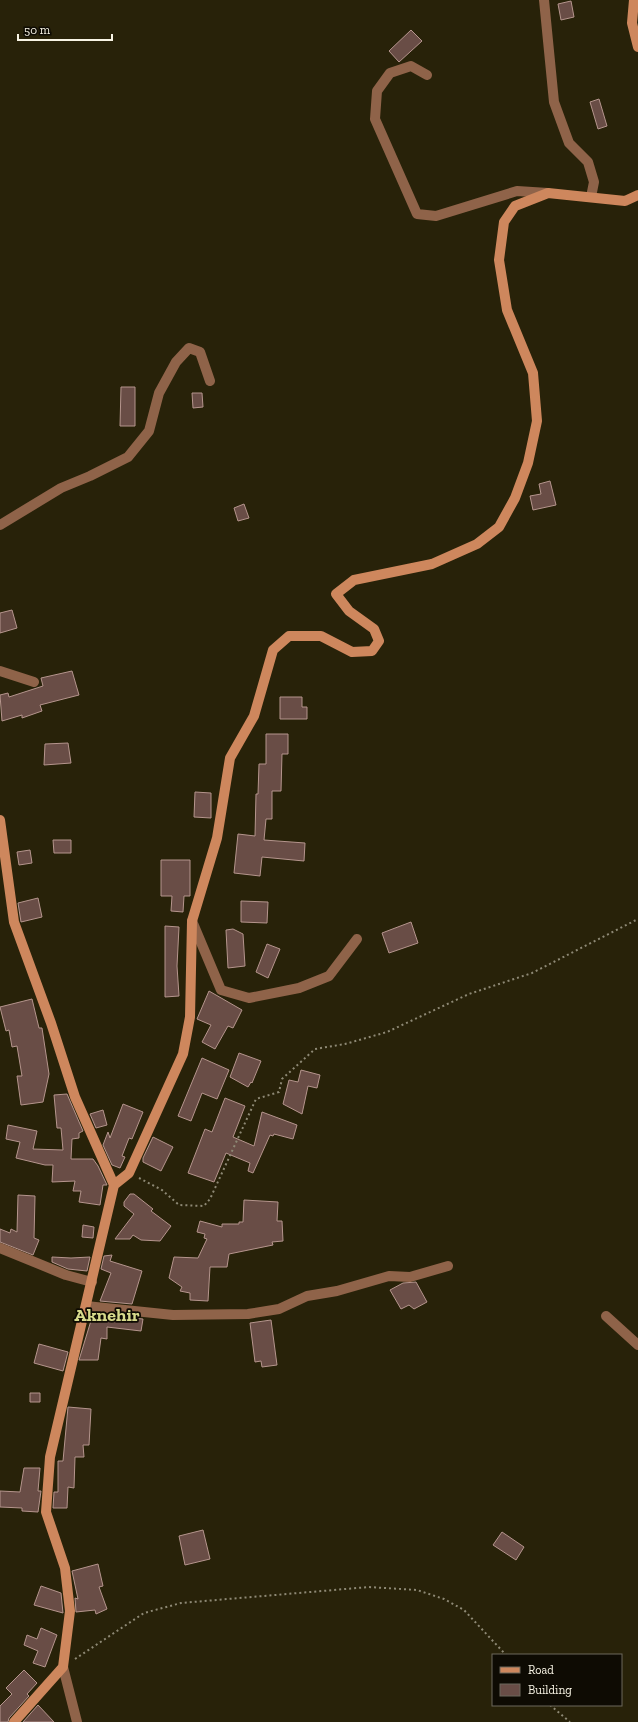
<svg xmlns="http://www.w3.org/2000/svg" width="638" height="1722" font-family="'Zilla Slab',serif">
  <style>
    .building { fill: #694d46; stroke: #b5958d }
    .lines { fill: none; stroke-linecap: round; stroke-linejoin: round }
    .path { stroke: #8e8975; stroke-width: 2; stroke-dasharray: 2 3; stroke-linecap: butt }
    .street { stroke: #8f6349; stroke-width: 10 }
    .secondary { stroke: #ce875d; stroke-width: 10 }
    .labels { text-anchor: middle; stroke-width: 3.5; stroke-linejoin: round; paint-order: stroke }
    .quarter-label { font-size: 18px; font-weight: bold; fill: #d8db8c; stroke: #0e0b03 }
  </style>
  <rect width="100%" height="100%" fill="#282209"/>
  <!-- building -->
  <path class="building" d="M 571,1 L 574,17 L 561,20 L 558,4 Z
    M 411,30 L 422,41 L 399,62 L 389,51 Z
    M 599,99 L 607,126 L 598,129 L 590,102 Z
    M 121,387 L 135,387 L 135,426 L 120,426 Z
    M 192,393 L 202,393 L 203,407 L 193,408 Z
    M 550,481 L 556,505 L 533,510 L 530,496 L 541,494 L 539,484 Z
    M 244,504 L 249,518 L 238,521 L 234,508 Z
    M 12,610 L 17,628 L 0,633 L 0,613 Z
    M 72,671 L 79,695 L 40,705 L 42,711 L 22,718 L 22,715 L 2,721 L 0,695 L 8,693 L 9,697 L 43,686 L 41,678 Z
    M 280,697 L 302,697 L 302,707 L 307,707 L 307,719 L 280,719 Z
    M 266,734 L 288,734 L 288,754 L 282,754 L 281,791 L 272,791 L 272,819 L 266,819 L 264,840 L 305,843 L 304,861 L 262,857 L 260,876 L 234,873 L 238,834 L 255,836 L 256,794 L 258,794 L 259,764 L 266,764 Z
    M 68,743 L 71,763 L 44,765 L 45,744 Z
    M 195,792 L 211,793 L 211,818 L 194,817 Z
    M 53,840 L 71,840 L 71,853 L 54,853 Z
    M 30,850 L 32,863 L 19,865 L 17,852 Z
    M 161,860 L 190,860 L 190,896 L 184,896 L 183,912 L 171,911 L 172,896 L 161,896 Z
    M 38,898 L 42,917 L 21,922 L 18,903 Z
    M 241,901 L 268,902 L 267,923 L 241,922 Z
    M 411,922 L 418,943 L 389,953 L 382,933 Z
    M 165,926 L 179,927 L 177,966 L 179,996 L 165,997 Z
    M 233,929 L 243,934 L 245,966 L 228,968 L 226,930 Z
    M 267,944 L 280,949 L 268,978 L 256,972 Z
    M 209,991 L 242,1010 L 233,1028 L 228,1026 L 215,1049 L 202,1042 L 211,1025 L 197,1019 Z
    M 32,999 L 39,1028 L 42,1028 L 49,1074 L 43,1102 L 21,1105 L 17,1076 L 22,1076 L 17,1046 L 12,1047 L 9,1030 L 6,1031 L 0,1007 Z
    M 239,1053 L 261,1061 L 252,1083 L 251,1082 L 248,1087 L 230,1077 Z
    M 202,1058 L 229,1070 L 217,1099 L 202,1093 L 191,1121 L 178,1116 Z
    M 301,1070 L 320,1075 L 317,1088 L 308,1086 L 302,1114 L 283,1104 L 289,1080 L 298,1082 Z
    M 67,1094 L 83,1131 L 79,1133 L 79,1138 L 72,1139 L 71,1159 L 93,1159 L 98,1166 L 107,1185 L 103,1185 L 100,1205 L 79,1202 L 81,1191 L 73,1191 L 75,1181 L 52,1182 L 53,1165 L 45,1165 L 16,1158 L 20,1142 L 6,1139 L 8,1125 L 37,1131 L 33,1149 L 63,1150 L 61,1128 L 57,1128 L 54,1095 Z
    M 225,1098 L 245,1106 L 233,1137 L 254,1146 L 262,1112 L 297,1125 L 293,1139 L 274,1134 L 273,1136 L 270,1135 L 253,1173 L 248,1171 L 250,1163 L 226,1153 L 214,1182 L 188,1173 L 205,1129 L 212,1132 Z
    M 123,1104 L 143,1112 L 132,1139 L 129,1138 L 122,1156 L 125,1157 L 120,1168 L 112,1165 L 103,1145 L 108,1132 L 110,1138 Z
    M 103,1110 L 107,1125 L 96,1128 L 90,1114 Z
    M 153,1137 L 173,1147 L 161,1171 L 143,1162 L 143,1158 Z
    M 130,1194 L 134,1194 L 153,1209 L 151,1211 L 171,1226 L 160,1241 L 141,1240 L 133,1235 L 130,1239 L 115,1239 L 134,1214 L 124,1206 L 124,1202 Z
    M 18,1195 L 35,1196 L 34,1238 L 39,1240 L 33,1255 L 0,1242 L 0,1229 L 10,1233 L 11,1229 L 17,1232 Z
    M 244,1200 L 278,1202 L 277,1221 L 282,1221 L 283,1241 L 272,1242 L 273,1245 L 229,1254 L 227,1267 L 210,1267 L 208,1301 L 190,1300 L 190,1293 L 180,1291 L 182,1287 L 169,1278 L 174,1257 L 198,1258 L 207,1239 L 204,1238 L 205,1234 L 197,1232 L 200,1221 L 222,1227 L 222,1224 L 239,1224 L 239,1222 L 243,1222 Z
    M 83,1225 L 94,1227 L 93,1238 L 82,1237 Z
    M 112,1255 L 110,1261 L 142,1271 L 132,1304 L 100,1301 L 111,1273 L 101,1269 L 104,1256 Z
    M 52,1257 L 71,1258 L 90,1257 L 87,1271 L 68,1269 L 52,1262 Z
    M 416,1282 L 427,1302 L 414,1309 L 409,1305 L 401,1309 L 390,1290 L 403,1283 Z
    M 93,1314 L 143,1319 L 141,1331 L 107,1327 L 107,1339 L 101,1338 L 98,1360 L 79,1360 Z
    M 271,1320 L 277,1365 L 262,1367 L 261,1361 L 255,1362 L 250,1323 Z
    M 39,1344 L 68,1352 L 63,1371 L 34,1363 Z
    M 30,1393 L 40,1393 L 40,1402 L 30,1402 Z
    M 68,1407 L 91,1409 L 89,1445 L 83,1445 L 84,1457 L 75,1457 L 74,1488 L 68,1487 L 67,1508 L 53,1508 L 54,1492 L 58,1492 L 58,1461 L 63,1461 Z
    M 24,1468 L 40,1468 L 38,1491 L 41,1491 L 38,1512 L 22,1511 L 22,1508 L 0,1507 L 0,1491 L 20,1492 Z
    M 203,1530 L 210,1559 L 185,1565 L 179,1536 Z
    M 502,1532 L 524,1547 L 516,1560 L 493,1545 Z
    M 98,1564 L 103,1586 L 99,1587 L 107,1609 L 96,1614 L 95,1610 L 76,1612 L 75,1598 L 78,1599 L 72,1571 Z
    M 41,1586 L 61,1593 L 63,1613 L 34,1605 Z
    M 41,1628 L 57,1635 L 45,1667 L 33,1663 L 38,1651 L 24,1645 L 27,1635 L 37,1639 Z
    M 24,1670 L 37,1683 L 27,1694 L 29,1696 L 9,1718 L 8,1722 L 0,1722 L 0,1706 L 12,1694 L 6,1688 Z
    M 38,1705 L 54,1722 L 23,1722 Z"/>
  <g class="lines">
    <!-- path -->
    <path class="path" d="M 139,1178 L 162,1190 L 179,1205 L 204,1206 L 210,1199 L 256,1099 L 279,1092 L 282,1079 L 315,1049 L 345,1044 L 387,1032 L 469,994 L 532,973 L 638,919
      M 75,1659 L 144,1613 L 181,1603 L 369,1587 L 417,1590 L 444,1599 L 464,1610 L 506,1655
      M 550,1705 L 570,1722"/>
    <!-- street -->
    <path class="street" d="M 544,0 L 554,102 L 569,143 L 588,162 L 594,182 L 591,197
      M 427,75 L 411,66 L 390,73 L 377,91 L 375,119 L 417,214 L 436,216 L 517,191 L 548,193
      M 0,525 L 61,488 L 90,476 L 128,457 L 149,431 L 159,393 L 176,362 L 189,348 L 200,352 L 210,381
      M 0,671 L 34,682
      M 192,921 L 221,990 L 249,998 L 299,988 L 329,976 L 357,939
      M 0,1248 L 66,1275 L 92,1282
      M 86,1306 L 173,1315 L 248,1314 L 279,1309 L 307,1296 L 337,1291 L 389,1276 L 410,1277 L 448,1266
      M 606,1316 L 638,1345
      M 63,1667 L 77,1722"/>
    <!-- secondary -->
    <path class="secondary" d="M 634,0 L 632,23 L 638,47
      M 0,820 L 14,922 L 51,1023 L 75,1097 L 114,1185 L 50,1457 L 46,1512 L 65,1568 L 70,1611 L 63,1667 L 14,1722
      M 114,1185 L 129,1173 L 183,1054 L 190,1017 L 192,921 L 217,838 L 230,758 L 254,716 L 273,650 L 289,636 L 321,636 L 352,652 L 372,651 L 379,641 L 374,629 L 349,611 L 336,594 L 354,580 L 432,564 L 477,544 L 499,527 L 515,498 L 528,463 L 537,421 L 533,373 L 507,310 L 499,260 L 504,222 L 515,206 L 548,193 L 625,201 L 638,195"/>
  </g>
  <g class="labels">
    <!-- quarter labels -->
    <g class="quarter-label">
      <text x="107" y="1321">Aknehir</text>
    </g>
  </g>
  <!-- legend -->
  <rect x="492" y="1654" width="130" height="52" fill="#0e0b03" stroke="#6c685d"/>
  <rect x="500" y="1667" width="20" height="6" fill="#ce875d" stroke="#6c685d"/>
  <text x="528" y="1674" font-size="12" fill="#f8f4e5">Road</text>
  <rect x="500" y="1684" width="20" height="12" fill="#694d46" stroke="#6c685d"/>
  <text x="528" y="1694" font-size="12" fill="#f8f4e5">Building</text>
  <!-- scale -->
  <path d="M18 34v6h94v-6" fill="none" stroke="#f8f4e5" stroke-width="2"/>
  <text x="24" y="34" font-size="12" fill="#f8f4e5" stroke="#0e0b03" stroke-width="3" paint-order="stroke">50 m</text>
</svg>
